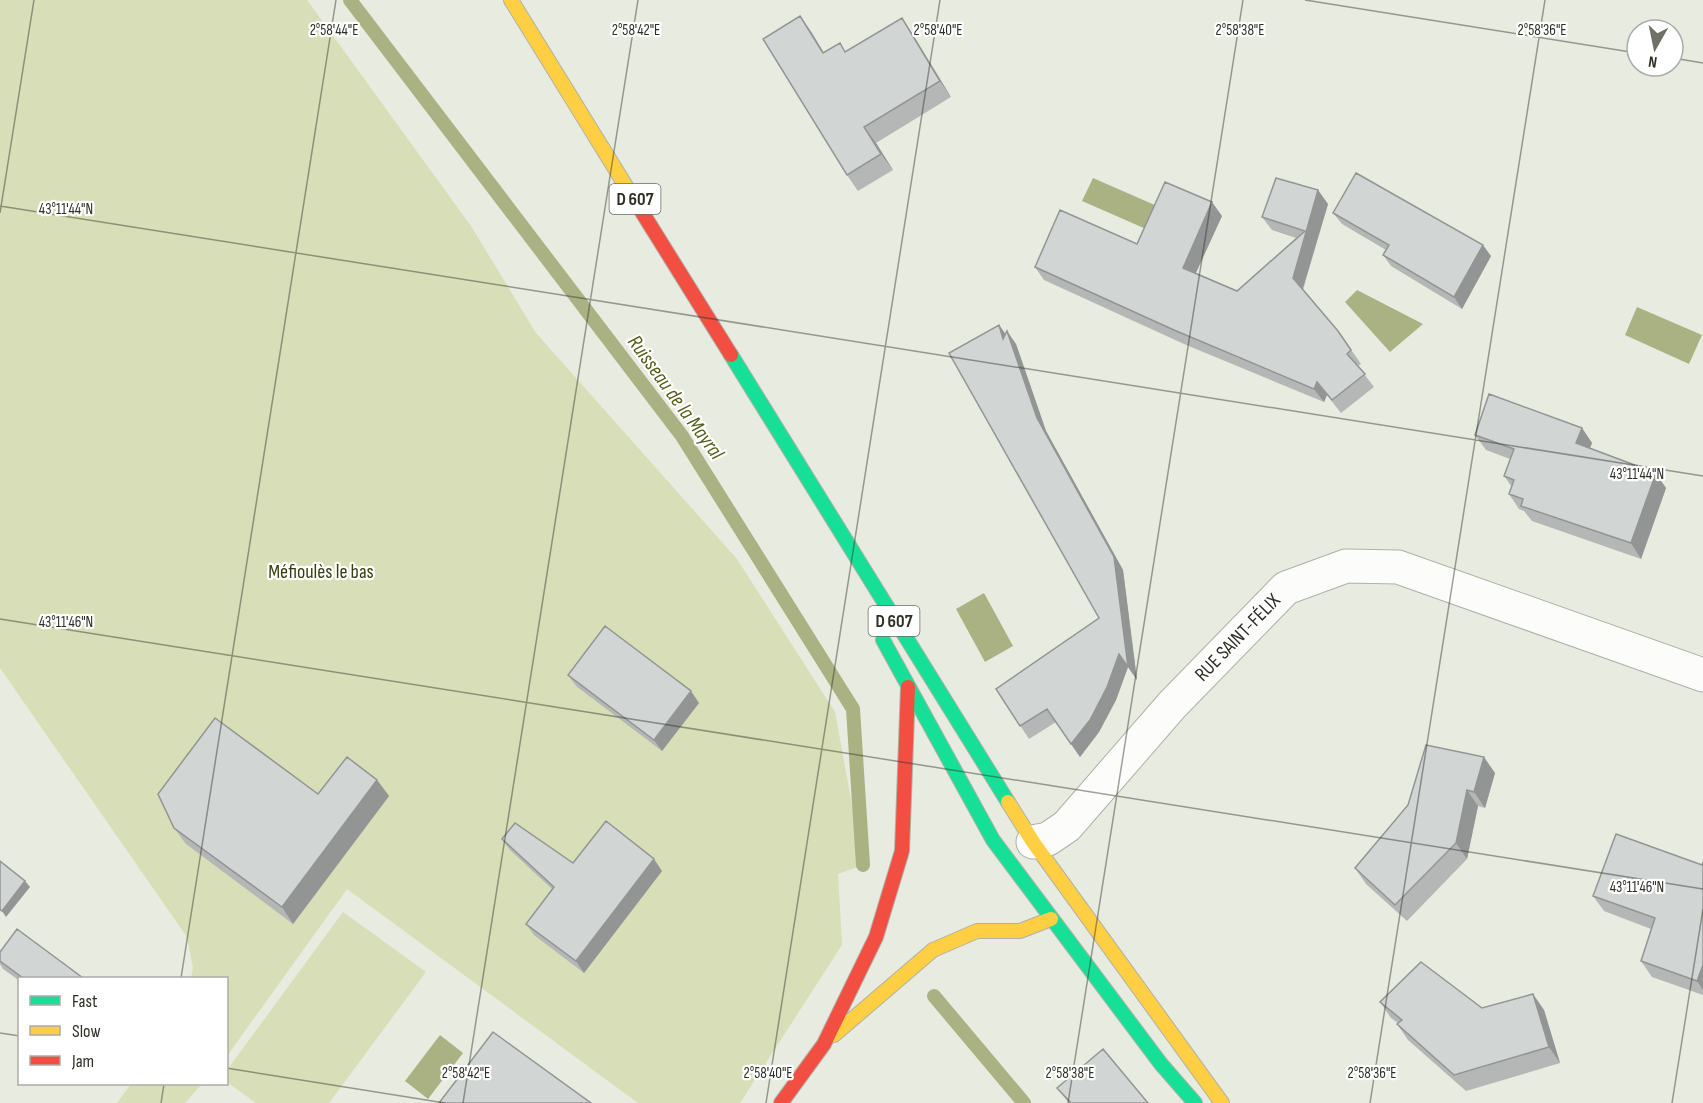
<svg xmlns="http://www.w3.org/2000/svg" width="1703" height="1103" font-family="'Sofia Sans Condensed',sans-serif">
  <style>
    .green { fill: #d8deb7 }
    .water { fill: #aab284 }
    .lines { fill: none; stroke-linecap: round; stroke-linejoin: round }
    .stream { stroke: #aab284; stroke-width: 14 }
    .street-casing { stroke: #afb1a9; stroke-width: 35 }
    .fast-casing { stroke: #afb1a9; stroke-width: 16 }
    .slow-casing { stroke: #afb1a9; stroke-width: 16 }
    .jam-casing { stroke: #afb1a9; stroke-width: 16 }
    .street { stroke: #fcfcfa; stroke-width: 33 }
    .fast { stroke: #16e098; stroke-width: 14 }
    .slow { stroke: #ffcf43; stroke-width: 14 }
    .jam { stroke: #f24e42; stroke-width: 14 }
    .wall { fill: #b4b7b5 }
    .shaded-wall { fill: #929594 }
    .building { fill: #d1d5d3; stroke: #929594; stroke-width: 1.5 }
    .ticks { fill: none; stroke: #2e3027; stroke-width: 1.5; stroke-opacity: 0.45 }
    .labels { text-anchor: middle; stroke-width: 4.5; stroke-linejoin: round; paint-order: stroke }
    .shield { fill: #fff; stroke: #6d6e68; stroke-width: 1.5 }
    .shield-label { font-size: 18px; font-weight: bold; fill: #2e3027 }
    .park-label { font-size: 20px; fill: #393e0f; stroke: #fff }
    .street-label { font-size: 20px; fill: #2e3027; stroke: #fff }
    .water-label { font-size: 21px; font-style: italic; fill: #565d1a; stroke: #fff }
    .ticks-label { font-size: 15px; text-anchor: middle; fill: #2e3027; stroke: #fff; stroke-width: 4.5; stroke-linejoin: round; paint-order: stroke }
  </style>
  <rect width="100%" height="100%" fill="#e8ebdf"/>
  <!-- green -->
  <path class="green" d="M 0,0 L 307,0 L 471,226 L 536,333 L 737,559 L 835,712 L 863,865 L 838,874 L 842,945 L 740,1103 L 638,1103 L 347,889 L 227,1056 L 226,978 L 191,978 L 193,968 L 187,937 L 0,668 Z
    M 343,912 L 426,972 L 329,1103 L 256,1103 L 227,1082 L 227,1070 Z
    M 131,1084 L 202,1084 L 185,1103 L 117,1103 Z"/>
  <!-- water -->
  <path class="water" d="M 1093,178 L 1157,206 L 1146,229 L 1082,201 Z
    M 1357,290 L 1423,324 L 1390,352 L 1345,302 Z
    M 1637,307 L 1702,335 L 1689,364 L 1625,335 Z
    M 984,593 L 1013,646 L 985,662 L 956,609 Z
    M 440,1035 L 463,1053 L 428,1099 L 405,1081 Z"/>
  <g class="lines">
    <!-- stream -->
    <path class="stream" d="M 350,0 L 682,436 L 853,709 L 863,865
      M 934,996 L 1024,1103"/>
    <!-- street casing -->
    <g class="street-casing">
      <path id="street" d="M 1033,842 L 1048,839 L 1067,826 L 1172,705 L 1286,588 L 1346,566 L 1398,567 L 1703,675"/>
    </g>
    <!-- fast casing -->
    <g class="fast-casing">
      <path id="fast" d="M 731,355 L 1008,802
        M 883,640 L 993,840 L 1161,1064 L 1195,1103"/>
    </g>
    <!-- slow casing -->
    <g class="slow-casing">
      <path id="slow" d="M 511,0 L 632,196
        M 1008,802 L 1033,842 L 1222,1103
        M 834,1035 L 933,950 L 977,931 L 1020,931 L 1051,919"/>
    </g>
    <!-- jam casing -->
    <g class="jam-casing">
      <path id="jam" d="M 632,196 L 731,355
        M 781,1103 L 824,1044 L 876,937 L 902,851 L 908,687"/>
    </g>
    <!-- street -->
    <use href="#street" class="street"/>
    <!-- fast -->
    <use href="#fast" class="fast"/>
    <!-- slow -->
    <use href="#slow" class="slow"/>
    <!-- jam -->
    <use href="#jam" class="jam"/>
  </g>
  <!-- wall -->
  <path class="wall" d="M 800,16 L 824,53 L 846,52 L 913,35 L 951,97 L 876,143 L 893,170 L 858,191 L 847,175 Z
    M 1328,204 L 1303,290 L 1338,331 L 1361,364 L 1358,366 L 1374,387 L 1341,413 L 1327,395 L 1324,402 L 1184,344 L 1044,280 L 1035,267 L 1137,244 L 1222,216 L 1196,273 L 1237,291 L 1296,238 L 1272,230 L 1262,217 Z
    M 1333,213 L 1491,256 L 1462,309 L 1391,266 L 1383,255 L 1386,250 L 1342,224 Z
    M 999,325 L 1005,333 L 1016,344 L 1046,431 L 1123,570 L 1137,680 L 1128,667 L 1116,700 L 1099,732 L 1080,757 L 1056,722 L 1029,739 L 996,689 L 1099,618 Z
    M 1582,428 L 1592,443 L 1590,448 L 1666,488 L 1641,559 L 1532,521 L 1524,511 L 1519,509 L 1509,494 L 1512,487 L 1504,476 L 1510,459 L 1486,450 L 1475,435 Z
    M 568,675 L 699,703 L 662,751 L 576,686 Z
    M 1495,773 L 1485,808 L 1478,806 L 1467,859 L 1407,921 L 1366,884 L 1355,868 L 1408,805 Z
    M 377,780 L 389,796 L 293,924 L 186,844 L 174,828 Z
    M 502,839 L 573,863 L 662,871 L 584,973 L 534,935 L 526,924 L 552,889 L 510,850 Z
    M 1703,862 L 1703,995 L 1652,977 L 1641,961 L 1651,929 L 1604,911 L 1593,896 L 1702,865 Z
    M 0,952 L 83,978 L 20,978 L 20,981 L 3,969 L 0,964 Z
    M 1380,1002 L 1482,1008 L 1544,1010 L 1560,1063 L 1466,1091 L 1408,1040 L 1397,1024 L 1398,1023 L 1391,1018 Z
    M 1057,1088 L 1148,1103 L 1069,1103 Z"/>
  <!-- shaded-wall -->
  <path class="shaded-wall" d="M 800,16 L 812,33 L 834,70 L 823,53 Z
    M 902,18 L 913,35 L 951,97 L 940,81 Z
    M 864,127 L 876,143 L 893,170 L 881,154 Z
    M 1318,190 L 1328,204 L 1302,291 L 1293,278 Z
    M 1212,202 L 1222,216 L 1192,281 L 1183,268 Z
    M 1483,245 L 1491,256 L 1462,309 L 1454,297 Z
    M 999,325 L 1008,338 L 1003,339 Z
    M 1007,331 L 1016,344 L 1046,431 L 1123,570 L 1137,680 L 1128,667 L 1116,700 L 1099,732 L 1080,757 L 1071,744 L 1114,557 L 1037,418 Z
    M 1317,382 L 1327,395 L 1324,402 L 1314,389 Z
    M 1582,428 L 1592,443 L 1586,458 L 1576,443 Z
    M 1656,473 L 1666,488 L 1641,559 L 1631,543 Z
    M 691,691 L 699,703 L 662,751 L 654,740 Z
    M 1484,757 L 1495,773 L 1485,808 L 1474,792 Z
    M 377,780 L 389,796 L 293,924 L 282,907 Z
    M 1467,790 L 1478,806 L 1467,859 L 1456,843 Z
    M 654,859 L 662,871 L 584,973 L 576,961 Z
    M 25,881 L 30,887 L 6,917 L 2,911 Z
    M 1703,965 L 1703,990 L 1697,981 Z
    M 1533,994 L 1544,1010 L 1560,1063 L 1549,1047 Z"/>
  <!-- building -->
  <path class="building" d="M 800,16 L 823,53 L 840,43 L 845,52 L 902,18 L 940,81 L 864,127 L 881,154 L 847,175 L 763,39 Z
    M 1356,173 L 1483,245 L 1454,297 L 1383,255 L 1389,245 L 1333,213 Z
    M 1276,178 L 1318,190 L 1293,278 L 1338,331 L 1351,350 L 1347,354 L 1365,374 L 1332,400 L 1317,382 L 1314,389 L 1174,330 L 1035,267 L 1060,210 L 1137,244 L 1165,182 L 1212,202 L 1183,268 L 1237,291 L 1305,231 L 1262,217 Z
    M 999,325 L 1003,339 L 1007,331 L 1037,418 L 1114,557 L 1128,667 L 1119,654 L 1107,687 L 1090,720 L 1071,744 L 1047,709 L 1020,726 L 996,689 L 1099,618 L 949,353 Z
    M 1489,394 L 1582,428 L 1576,443 L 1656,473 L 1631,543 L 1521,506 L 1523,499 L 1509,494 L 1514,480 L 1504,476 L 1514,449 L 1475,435 Z
    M 605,626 L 691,691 L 654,740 L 568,675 Z
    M 215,718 L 318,794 L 347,757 L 377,780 L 282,907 L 174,828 L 158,794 Z
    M 1426,745 L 1484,757 L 1474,792 L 1467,790 L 1456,843 L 1395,905 L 1355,868 L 1408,805 Z
    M 606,821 L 654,859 L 576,961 L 526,924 L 554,887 L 502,839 L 515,823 L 573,863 Z
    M 1616,834 L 1702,865 L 1703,862 L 1703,965 L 1697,981 L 1641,961 L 1655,918 L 1593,896 Z
    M 0,861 L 25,881 L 2,911 L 0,910 Z
    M 17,929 L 83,978 L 23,978 L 0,961 L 0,952 Z
    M 1421,962 L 1482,1008 L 1533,994 L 1549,1047 L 1454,1075 L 1397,1024 L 1402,1020 L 1380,1002 Z
    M 493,1032 L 591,1103 L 439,1103 Z
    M 1103,1049 L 1148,1103 L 1071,1103 L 1057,1088 Z"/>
  <!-- ticks -->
  <path class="ticks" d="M 1305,0 L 1637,53M 1673,58 L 1703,63M 0,206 L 1703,476M 0,213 L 34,0M 0,619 L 1703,889M 181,978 L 336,0M 0,1033 L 20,1036M 226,1068 L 445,1103M 161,1103 L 164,1084M 463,1103 L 638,0M 766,1103 L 940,0M 1068,1103 L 1243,0M 1370,1103 L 1545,0M 1672,1103 L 1703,909"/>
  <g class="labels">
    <!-- shield labels -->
    <g class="shield">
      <rect x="609.5" y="184" width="51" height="30" rx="4.5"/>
      <rect x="868.5" y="606" width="51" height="30" rx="4.5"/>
    </g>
    <g class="shield-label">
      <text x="635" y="205">D 607</text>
      <text x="894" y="627">D 607</text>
    </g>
    <!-- park labels -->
    <g class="park-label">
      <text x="321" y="578">Méfioulès le bas</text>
    </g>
    <!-- street labels -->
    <g class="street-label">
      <text transform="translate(1237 637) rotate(-46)" y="7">RUE SAINT-FÉLIX</text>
    </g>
    <!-- water labels -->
    <g class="water-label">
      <text transform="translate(676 397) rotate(54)" y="7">Ruisseau de la Mayral</text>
    </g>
  </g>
  <g class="ticks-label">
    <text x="334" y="35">2°58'44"E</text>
    <text x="636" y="35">2°58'42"E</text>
    <text x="938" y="35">2°58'40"E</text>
    <text x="1240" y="35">2°58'38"E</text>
    <text x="1542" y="35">2°58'36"E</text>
    <text x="66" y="214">43°11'44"N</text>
    <text x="1637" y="479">43°11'44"N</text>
    <text x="66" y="627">43°11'46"N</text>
    <text x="1637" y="892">43°11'46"N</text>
    <text x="466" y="1078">2°58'42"E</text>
    <text x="768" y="1078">2°58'40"E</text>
    <text x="1070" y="1078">2°58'38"E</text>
    <text x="1372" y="1078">2°58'36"E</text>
  </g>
  <!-- legend -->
  <rect x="18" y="977" width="210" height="108" fill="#ffffff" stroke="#abaca9" stroke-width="1.5"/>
  <rect x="30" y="996" width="30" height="9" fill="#16e098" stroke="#abaca9" stroke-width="1.5"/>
  <text x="72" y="1007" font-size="18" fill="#2e3027">Fast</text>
  <rect x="30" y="1026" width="30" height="9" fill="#ffcf43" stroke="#abaca9" stroke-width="1.5"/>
  <text x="72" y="1037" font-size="18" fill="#2e3027">Slow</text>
  <rect x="30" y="1056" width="30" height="9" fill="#f24e42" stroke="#abaca9" stroke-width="1.5"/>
  <text x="72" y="1067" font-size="18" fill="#2e3027">Jam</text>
  <!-- north arrow -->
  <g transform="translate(1655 48) rotate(189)"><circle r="28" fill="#ffffff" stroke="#abaca9" stroke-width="1.5"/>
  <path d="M0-4.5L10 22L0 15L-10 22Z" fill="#6f7167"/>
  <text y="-9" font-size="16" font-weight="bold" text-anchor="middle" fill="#2e3027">N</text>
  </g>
</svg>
